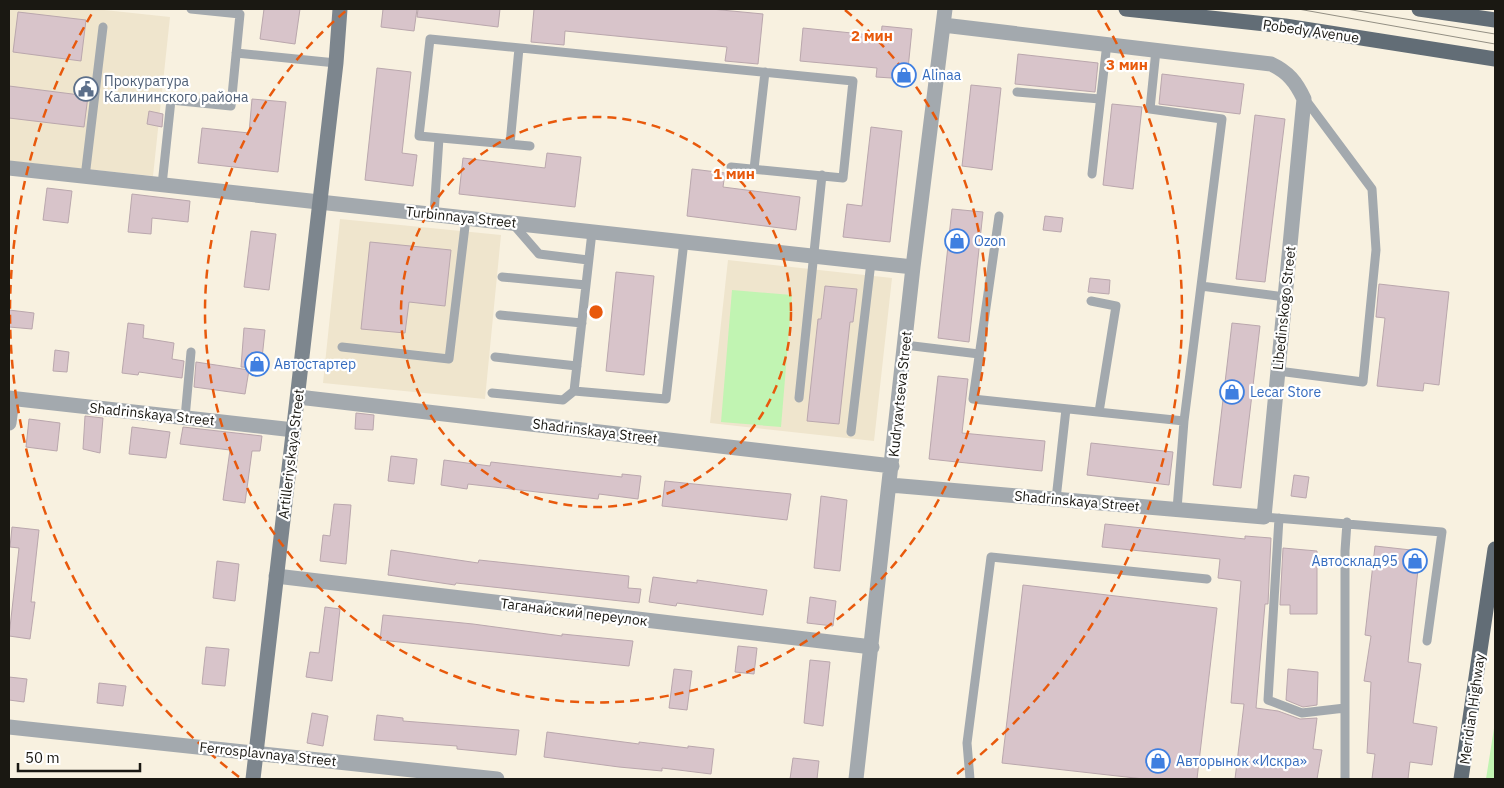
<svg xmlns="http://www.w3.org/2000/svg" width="1504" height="788" font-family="'IBM Plex Sans',sans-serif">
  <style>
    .built { fill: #efe5cd }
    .green { fill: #c1f4b2 }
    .building { fill: #d8c4ca; stroke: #baa7ad }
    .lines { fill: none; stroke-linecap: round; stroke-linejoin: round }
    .lane { stroke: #a3a9ae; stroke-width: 9 }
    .street { stroke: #a3a9ae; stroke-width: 15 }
    .secondary { stroke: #7d868e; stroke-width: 15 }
    .primary { stroke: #626d76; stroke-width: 15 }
    .tram { stroke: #938f83; stroke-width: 1 }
    .ring { fill: none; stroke: #e8590c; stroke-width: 2.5; stroke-dasharray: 9 6 }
    .labels { text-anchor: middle; stroke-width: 4.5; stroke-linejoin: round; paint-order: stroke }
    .street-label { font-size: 14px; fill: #1a1812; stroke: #fff }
    .shop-label { font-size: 14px; fill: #366cbe; stroke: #fff; text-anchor: start }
    .service-label { font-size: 14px; fill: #4e5e75; stroke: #fff; text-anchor: start }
    .centre { fill: #e8590c; stroke: #fff; stroke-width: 2.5 }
    .ring-label { font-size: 15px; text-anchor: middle; font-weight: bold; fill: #e8590c; stroke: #fff; stroke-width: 4.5; stroke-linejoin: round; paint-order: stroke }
  </style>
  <rect width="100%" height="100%" fill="#f8f1e0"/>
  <!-- built -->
  <path class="built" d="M 9,9 L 95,9 L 170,17 L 153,176 L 9,161 Z
    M 340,219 L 501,235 L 485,399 L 323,383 Z
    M 728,260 L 892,278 L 874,441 L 710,423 Z"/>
  <!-- green -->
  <path class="green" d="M 732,290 L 792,295 L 781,427 L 721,422 Z
    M 1495,722 L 1495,779 L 1486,779 Z"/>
  <!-- building -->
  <path class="building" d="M 264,9 L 300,9 L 295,44 L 260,39 Z
    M 383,9 L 417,9 L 414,31 L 381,27 Z
    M 418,9 L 500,9 L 498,27 L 417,17 Z
    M 534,9 L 711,9 L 763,14 L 758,64 L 725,61 L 727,47 L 565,31 L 564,45 L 531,42 Z
    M 18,12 L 86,20 L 81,61 L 13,52 Z
    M 882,26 L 912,29 L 907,79 L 876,77 L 877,68 L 800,61 L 803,28 L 881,36 Z
    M 1018,54 L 1098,63 L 1095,92 L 1015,84 Z
    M 377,68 L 411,72 L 402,153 L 417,155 L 413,186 L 365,180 Z
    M 1162,74 L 1244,84 L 1240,114 L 1159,104 Z
    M 971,85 L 1001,88 L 992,170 L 962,166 Z
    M 9,86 L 88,96 L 84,127 L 9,118 Z
    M 252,99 L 286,102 L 278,172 L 198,163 L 202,128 L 249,133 Z
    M 1112,104 L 1142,107 L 1133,189 L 1103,185 Z
    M 149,111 L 163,114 L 162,127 L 147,124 Z
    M 1255,115 L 1285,119 L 1265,282 L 1236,279 Z
    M 871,127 L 902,131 L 890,242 L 843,237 L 847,204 L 862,206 Z
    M 547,153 L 581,157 L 575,207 L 459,194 L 463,158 L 545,168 Z
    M 692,169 L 725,173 L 723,187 L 800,197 L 796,230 L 687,216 Z
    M 47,188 L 72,191 L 68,223 L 43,220 Z
    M 132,194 L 190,201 L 188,222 L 152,218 L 151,234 L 128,232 Z
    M 952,209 L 983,212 L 969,342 L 938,338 Z
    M 1045,216 L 1063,218 L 1061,232 L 1043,230 Z
    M 251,231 L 276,234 L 269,290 L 244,287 Z
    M 370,242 L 451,250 L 445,306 L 409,302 L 405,333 L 361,329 Z
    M 616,272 L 654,276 L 644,375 L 606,371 Z
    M 1090,278 L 1110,280 L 1109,294 L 1088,292 Z
    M 1379,284 L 1449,292 L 1439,385 L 1424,383 L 1423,391 L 1377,386 L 1385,318 L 1376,317 Z
    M 825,286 L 857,289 L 853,322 L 850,322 L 839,424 L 807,421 L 818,319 L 821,319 Z
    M 9,310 L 34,313 L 32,329 L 9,327 Z
    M 128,323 L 144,325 L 143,338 L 174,343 L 172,359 L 184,361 L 182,378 L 139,372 L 138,375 L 122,373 Z
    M 1232,323 L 1260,326 L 1241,488 L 1213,485 Z
    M 244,328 L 265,330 L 261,368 L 241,367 Z
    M 55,350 L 69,352 L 67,372 L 53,371 Z
    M 196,362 L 249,370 L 245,394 L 194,387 Z
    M 938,376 L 968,379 L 962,433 L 1045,441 L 1042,471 L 929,459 Z
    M 356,413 L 374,415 L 373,430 L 355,429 Z
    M 85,416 L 103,418 L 100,453 L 83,449 Z
    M 29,419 L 60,423 L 57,451 L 26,447 Z
    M 132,427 L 170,432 L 166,458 L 129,454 Z
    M 183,427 L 262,436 L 260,451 L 252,451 L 245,503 L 223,500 L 230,450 L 180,444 Z
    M 1091,443 L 1173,452 L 1169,485 L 1087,475 Z
    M 391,456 L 417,459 L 414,484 L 388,481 Z
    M 444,460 L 490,466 L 491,462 L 622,477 L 622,474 L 641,476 L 638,499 L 599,494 L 598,499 L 468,484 L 467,489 L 441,485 Z
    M 1294,475 L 1309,477 L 1306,498 L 1291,496 Z
    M 665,481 L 791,494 L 787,520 L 662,506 Z
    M 821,496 L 847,500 L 840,571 L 814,568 Z
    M 334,504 L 351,505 L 346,564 L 320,561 L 323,535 L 330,536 Z
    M 1105,524 L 1245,539 L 1245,536 L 1271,538 L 1268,604 L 1265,604 L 1256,708 L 1278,711 L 1300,719 L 1317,718 L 1313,749 L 1322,750 L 1317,779 L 1235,779 L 1244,704 L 1231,703 L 1241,581 L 1218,578 L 1220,559 L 1102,547 Z
    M 12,527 L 39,530 L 31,602 L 35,602 L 30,639 L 9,636 L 19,548 L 10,547 Z
    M 1375,546 L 1420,551 L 1408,662 L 1421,664 L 1413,723 L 1437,727 L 1432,765 L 1410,762 L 1408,779 L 1372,779 L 1375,754 L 1367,753 L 1371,682 L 1364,681 L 1371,636 L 1365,635 Z
    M 1283,548 L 1317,551 L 1317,614 L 1290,614 L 1290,605 L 1280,605 Z
    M 391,550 L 478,563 L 479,560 L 629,576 L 628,588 L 641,589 L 639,603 L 456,583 L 455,585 L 388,575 Z
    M 217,561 L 239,564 L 235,601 L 213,598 Z
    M 653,577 L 697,583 L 697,580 L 767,590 L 763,615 L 677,603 L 676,606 L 649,602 Z
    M 1023,585 L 1217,608 L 1197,779 L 1144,779 L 1002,763 Z
    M 810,597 L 836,601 L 833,626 L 807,623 Z
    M 325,607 L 340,609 L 332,681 L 306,677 L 310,652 L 319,653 Z
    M 383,615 L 473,624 L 562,636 L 562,634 L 633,641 L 629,666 L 380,640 Z
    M 738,646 L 757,648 L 754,674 L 735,672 Z
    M 206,647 L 229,649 L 225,686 L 202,684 Z
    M 810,660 L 830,662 L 823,726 L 804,723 Z
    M 674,669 L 692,671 L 687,710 L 669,708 Z
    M 1288,669 L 1318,672 L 1317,705 L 1303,707 L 1286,700 Z
    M 9,677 L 27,679 L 24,702 L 9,700 Z
    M 99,683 L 126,686 L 123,706 L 97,703 Z
    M 312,713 L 328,716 L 323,746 L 307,743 Z
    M 377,715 L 403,718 L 403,721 L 519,730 L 516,755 L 457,749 L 457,746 L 374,740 Z
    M 547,732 L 639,744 L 639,742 L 688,748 L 688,746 L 714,749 L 711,774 L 662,768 L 662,771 L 619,767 L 544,757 Z
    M 793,758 L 819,761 L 817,779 L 790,779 Z"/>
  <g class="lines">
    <!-- lane -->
    <path class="lane" d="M 1156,50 L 1150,109 L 1222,119 L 1184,421 L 1177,509
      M 236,53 L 336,63
      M 1017,92 L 1100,99
      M 510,144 L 519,48
      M 530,146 L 419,136 L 430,39 L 853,81 L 843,178 L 731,167
      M 754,169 L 765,72
      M 1092,174 L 1107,43
      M 85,177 L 103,27
      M 162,185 L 171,100 L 231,106 L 240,14 L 191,9
      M 434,214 L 439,138
      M 999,216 L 973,399 L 1184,421
      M 513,224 L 539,254 L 588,260
      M 592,232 L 574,391 L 666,399 L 684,241
      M 502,277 L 586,285
      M 1201,286 L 1285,297
      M 1091,301 L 1116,306 L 1099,412
      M 500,315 L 582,323
      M 905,345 L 979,354
      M 342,347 L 449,359 L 466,218
      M 495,357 L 577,366
      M 1278,371 L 1363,382 L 1376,250 L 1372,189 L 1305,99
      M 492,393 L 563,400 L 574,391
      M 799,398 L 822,175
      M 185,418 L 191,352
      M 851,432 L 871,262
      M 1056,499 L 1066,409
      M 1264,517 L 1442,532 L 1427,641
      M 1279,518 L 1268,700 L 1302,713 L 1345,708
      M 970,779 L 967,743 L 991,557 L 1207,579
      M 1345,779 L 1345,551 L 1347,522"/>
    <!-- street -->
    <path class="street" d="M 9,168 L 913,267
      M 298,397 L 892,466
      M 9,398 L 294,430
      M 9,423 L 12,399
      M 890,485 L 1264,517 L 1304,99 C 1296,82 1288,72 1271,64 L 943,25
      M 276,576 L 872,647
      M 9,727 L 497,779
      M 856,779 L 913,267 L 945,9"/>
    <!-- secondary -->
    <path class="secondary" d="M 253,779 L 336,63 L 340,9"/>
    <!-- primary -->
    <path class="primary" d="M 1126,9 L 1285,26 L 1495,59
      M 1419,9 L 1495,20
      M 1461,779 L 1495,549"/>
    <!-- tram -->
    <path class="tram" d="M 1298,9 L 1495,44
      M 1346,9 L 1495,34"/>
  </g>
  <!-- distance rings -->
  <g class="ring">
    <circle cx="596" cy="312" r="195"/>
    <path d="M845 10A391 391 0 1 1 347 10"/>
    <path d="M239 777A586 586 0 0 1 94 10M1098 10A586 586 0 0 1 953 777"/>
  </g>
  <!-- icons -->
  <defs>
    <g id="shop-ring" transform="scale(1.25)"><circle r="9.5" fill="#fff" stroke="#3f7fe0" stroke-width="1.5"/><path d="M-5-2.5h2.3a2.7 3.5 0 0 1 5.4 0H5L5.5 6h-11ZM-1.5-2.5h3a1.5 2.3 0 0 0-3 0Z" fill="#3f7fe0"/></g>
    <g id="civic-ring" transform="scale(1.25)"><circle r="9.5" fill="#fff" stroke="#5c6f8a" stroke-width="1.5"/><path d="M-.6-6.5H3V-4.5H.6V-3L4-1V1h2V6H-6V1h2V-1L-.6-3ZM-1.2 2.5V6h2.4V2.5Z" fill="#5c6f8a"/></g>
  </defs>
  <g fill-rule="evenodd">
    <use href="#shop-ring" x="904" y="75"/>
    <use href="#civic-ring" x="86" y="89"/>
    <use href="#shop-ring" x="957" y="241"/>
    <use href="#shop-ring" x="257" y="364"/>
    <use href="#shop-ring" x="1232" y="392"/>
    <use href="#shop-ring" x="1415" y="561"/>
    <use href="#shop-ring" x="1158" y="761"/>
  </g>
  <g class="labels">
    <!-- street labels -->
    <g class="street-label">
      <text transform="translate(1311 31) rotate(8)" y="5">Pobedy Avenue</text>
      <text transform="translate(461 217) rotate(6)" y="5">Turbinnaya Street</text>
      <text transform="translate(1284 308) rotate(-84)" y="5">Libedinskogo Street</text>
      <text transform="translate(900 394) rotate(-84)" y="5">Kudryavtseva Street</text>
      <text transform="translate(152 414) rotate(6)" y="5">Shadrinskaya Street</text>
      <text transform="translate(595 431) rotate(7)" y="5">Shadrinskaya Street</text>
      <text transform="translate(291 454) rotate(-83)" y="5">Artilleriyskaya Street</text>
      <text transform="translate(1077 501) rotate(5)" y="5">Shadrinskaya Street</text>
      <text transform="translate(574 612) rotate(7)" y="5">Таганайский переулок</text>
      <text transform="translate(1472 709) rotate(-82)" y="5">Meridian Highway</text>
      <text transform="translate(268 754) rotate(6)" y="5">Ferrosplavnaya Street</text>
    </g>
    <!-- shop labels -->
    <g class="shop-label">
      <text x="922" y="80">Alinaa</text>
      <text x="974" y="246">Ozon</text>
      <text x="274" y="369">Автостартер</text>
      <text x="1250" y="397">Lecar Store</text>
      <text x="1398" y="566" text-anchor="end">Автосклад95</text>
      <text x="1176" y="766">Авторынок «Искра»</text>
    </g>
    <!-- service labels -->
    <g class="service-label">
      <text x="104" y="86">Прокуратура<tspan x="104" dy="16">Калининского района</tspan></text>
    </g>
  </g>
  <circle cx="596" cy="312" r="8" class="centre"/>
  <g class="ring-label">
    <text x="872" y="41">2 мин</text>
    <text x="1127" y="70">3 мин</text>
    <text x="734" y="179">1 мин</text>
  </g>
  <!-- border -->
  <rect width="1504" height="788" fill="none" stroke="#1a1812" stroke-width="20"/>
  <!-- scale -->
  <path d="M18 763v8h122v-8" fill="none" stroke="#1a1812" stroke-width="2.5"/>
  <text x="25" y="763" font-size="15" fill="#1a1812" stroke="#ffffff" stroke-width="4" paint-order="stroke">50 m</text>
</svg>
